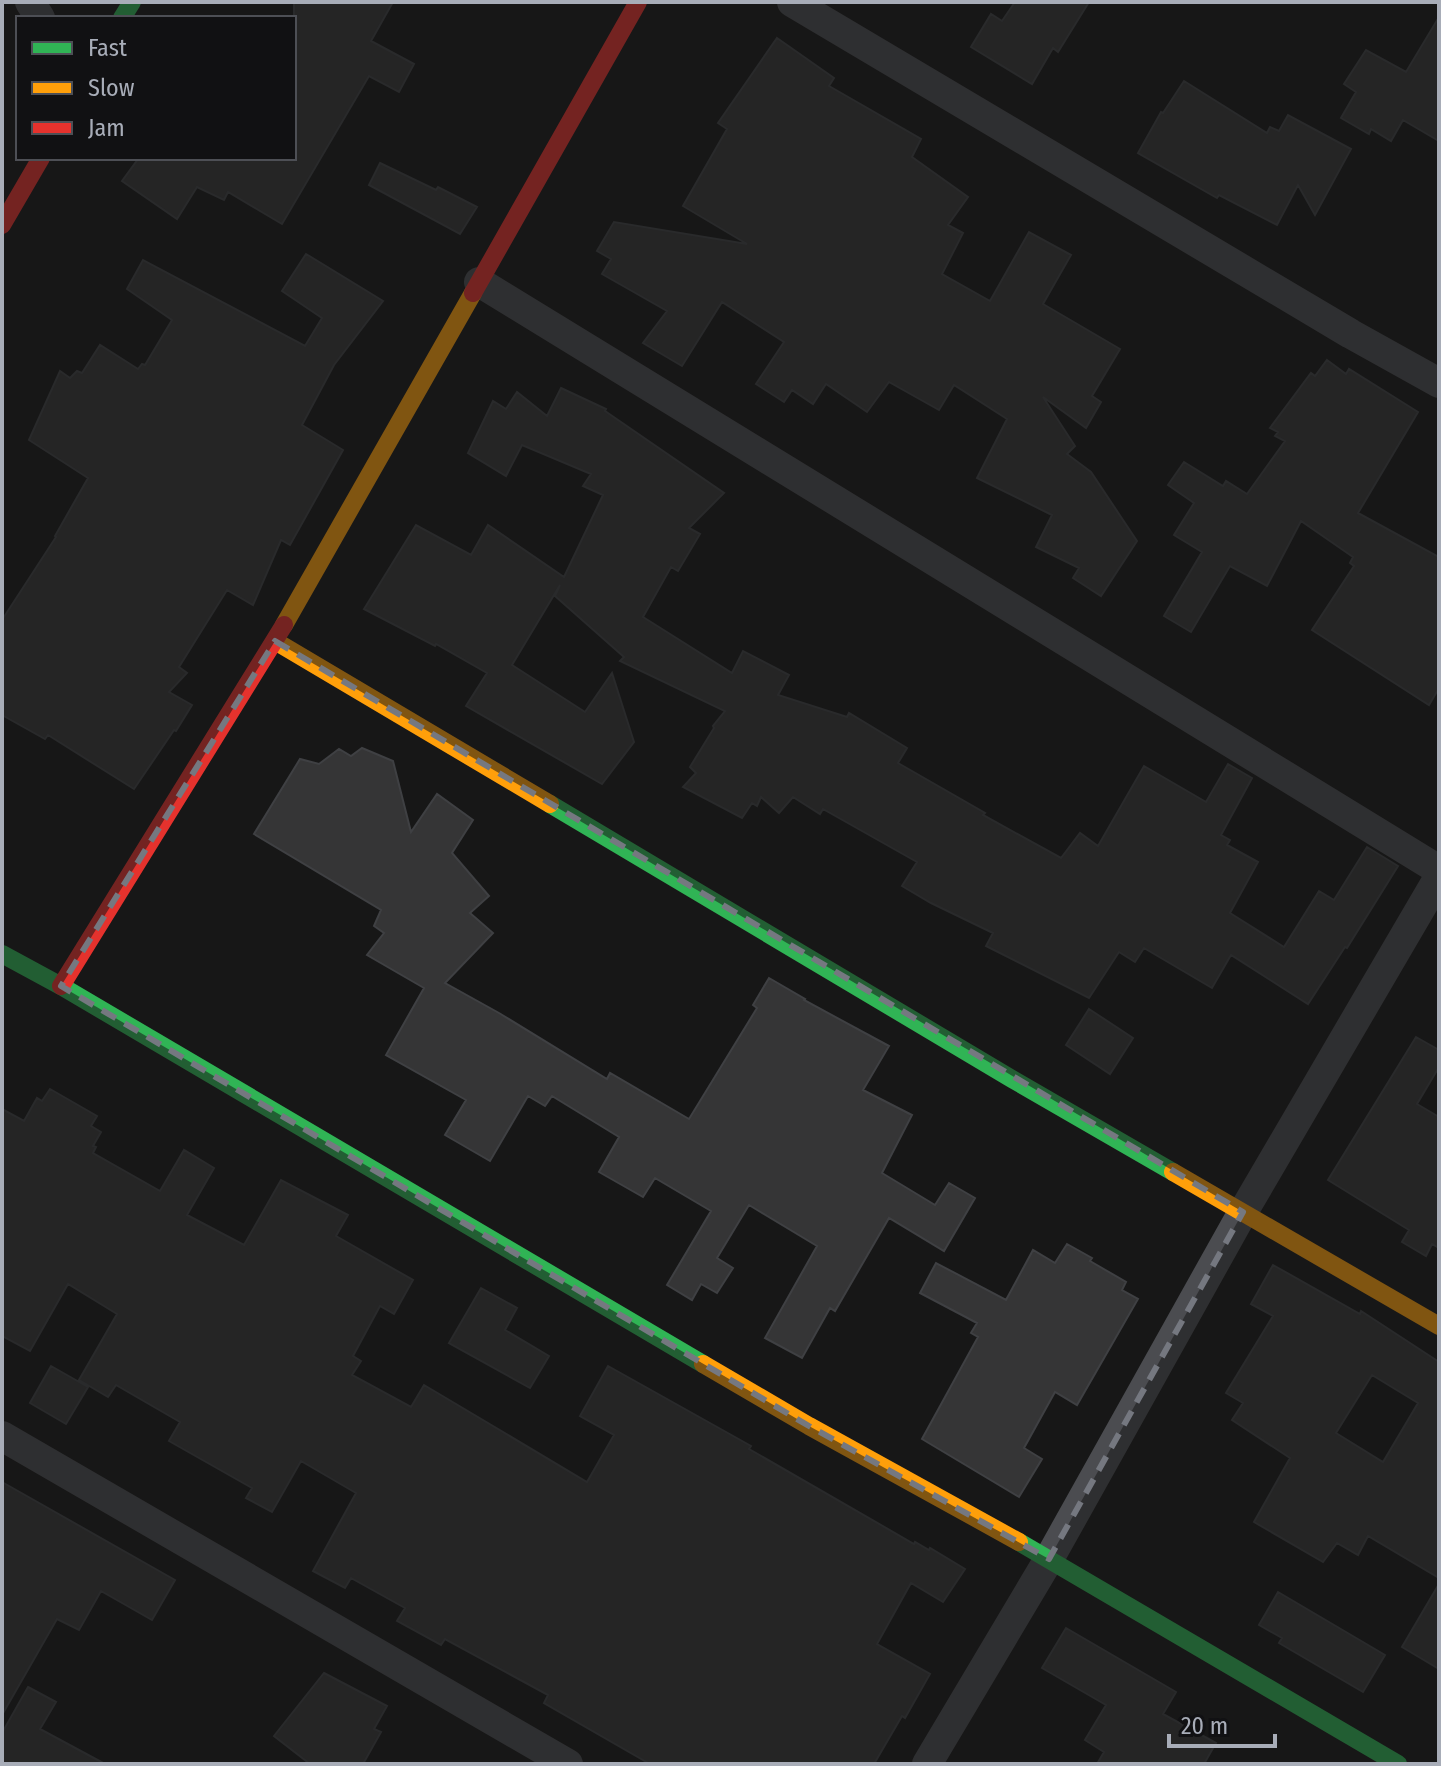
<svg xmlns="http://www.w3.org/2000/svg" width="1441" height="1766" font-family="'Fira Sans Condensed',sans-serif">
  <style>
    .building { fill: #353536; stroke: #3f4043; stroke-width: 2; fill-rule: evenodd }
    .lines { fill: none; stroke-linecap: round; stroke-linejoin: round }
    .street { stroke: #4b4c50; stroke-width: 30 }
    .fast { stroke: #30b455; stroke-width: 18 }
    .slow { stroke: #ff9f0a; stroke-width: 18 }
    .jam { stroke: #e5322d; stroke-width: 18 }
    .marked { fill: none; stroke: #757880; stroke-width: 6; stroke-dasharray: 16 10; stroke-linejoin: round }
  </style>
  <rect width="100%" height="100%" fill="#171717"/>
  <!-- building -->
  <path class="building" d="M 294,2 L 393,2 L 371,41 L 414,64 L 399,92 L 369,76 L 282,224 L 228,192 L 224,200 L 197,187 L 177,219 L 122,181 L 138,159 L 136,158 L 294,158 Z
    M 1015,2 L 1089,2 L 1058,52 L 1053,48 L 1032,84 L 971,47 L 991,14 L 1002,21 Z
    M 1439,17 L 1439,141 L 1403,120 L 1391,141 L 1371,129 L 1369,134 L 1341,118 L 1356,92 L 1344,84 L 1366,50 L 1406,72 Z
    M 777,38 L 834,78 L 829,86 L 921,139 L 912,157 L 968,197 L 948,225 L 963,233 L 942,274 L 990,301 L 1029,232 L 1071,255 L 1043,304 L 1120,349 L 1092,396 L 1101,402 L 1086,428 L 1043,397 L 1075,446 L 1067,454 L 1091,472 L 1137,541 L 1101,596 L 1073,578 L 1079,568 L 1036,547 L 1052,515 L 977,478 L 1007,419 L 954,385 L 939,410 L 889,382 L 867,412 L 826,384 L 813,404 L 792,390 L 784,402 L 756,384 L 784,342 L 722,302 L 682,366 L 643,343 L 667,311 L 602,274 L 611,259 L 597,251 L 614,222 L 747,244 L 683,206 L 727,129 L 718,123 Z
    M 1184,81 L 1267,133 L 1270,127 L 1279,131 L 1288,115 L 1351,149 L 1315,215 L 1298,185 L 1277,225 L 1219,195 L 1217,198 L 1138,153 L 1161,112 L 1163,113 Z
    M 380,163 L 436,190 L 438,187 L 477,207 L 460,234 L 369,185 Z
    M 306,254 L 383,301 L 334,365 L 302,425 L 343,450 L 290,545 L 281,540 L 253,605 L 227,590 L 179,667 L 187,673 L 169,692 L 192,705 L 176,731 L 174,730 L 134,789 L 48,735 L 45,739 L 2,715 L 2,620 L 56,537 L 55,536 L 88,478 L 29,440 L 60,371 L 70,378 L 77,371 L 82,373 L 100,345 L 138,369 L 142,364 L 145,365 L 172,320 L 127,289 L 143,260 L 305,346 L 322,318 L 282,291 Z
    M 1327,360 L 1346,374 L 1349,369 L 1418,412 L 1358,513 L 1439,557 L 1439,688 L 1429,705 L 1312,630 L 1354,566 L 1350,563 L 1353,557 L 1301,521 L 1267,586 L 1230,566 L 1191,632 L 1164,616 L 1202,552 L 1174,535 L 1194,503 L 1168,485 L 1184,462 L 1223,486 L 1226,481 L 1247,494 L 1285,441 L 1275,436 L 1278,432 L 1270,428 L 1311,373 L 1315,376 Z
    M 561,388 L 606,409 L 605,411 L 724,493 L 689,528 L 700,534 L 678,571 L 671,567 L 643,617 L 732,673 L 743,651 L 789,675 L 778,695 L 847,717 L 849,713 L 907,748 L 898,763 L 985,813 L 983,815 L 1061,858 L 1080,833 L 1098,846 L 1144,766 L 1206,802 L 1228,764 L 1252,778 L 1221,835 L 1230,840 L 1227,845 L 1258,862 L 1230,913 L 1284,947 L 1319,891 L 1334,900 L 1367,847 L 1398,866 L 1347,948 L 1345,947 L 1308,1004 L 1231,955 L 1212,988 L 1144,948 L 1135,962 L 1119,952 L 1089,998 L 986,946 L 993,933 L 931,903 L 902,886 L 917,862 L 823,809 L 820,814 L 793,797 L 779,813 L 761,797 L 757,806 L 752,803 L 742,818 L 683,787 L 696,773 L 690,767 L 714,728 L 713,726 L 725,711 L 620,661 L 624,657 L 555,596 L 560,585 L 512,665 L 585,712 L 612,673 L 634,742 L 602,784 L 466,706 L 487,673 L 436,644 L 435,646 L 364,609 L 416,525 L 471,555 L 488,525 L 564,577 L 603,495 L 583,486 L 591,474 L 522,445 L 506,476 L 468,453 L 493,401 L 506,409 L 517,392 L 547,416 Z
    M 362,748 L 393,761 L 411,832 L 437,794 L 473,820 L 452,853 L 489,896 L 470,913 L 493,933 L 445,983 L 499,1013 L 607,1079 L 610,1073 L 689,1119 L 757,1008 L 753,1005 L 769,978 L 805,999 L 804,1000 L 889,1046 L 863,1090 L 912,1115 L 882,1173 L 935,1205 L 949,1183 L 975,1198 L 944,1251 L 889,1218 L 835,1311 L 830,1308 L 802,1358 L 765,1338 L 817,1246 L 749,1205 L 717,1258 L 733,1268 L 717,1293 L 701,1284 L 692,1300 L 667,1285 L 711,1211 L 655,1178 L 643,1197 L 599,1172 L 619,1137 L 552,1096 L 545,1106 L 528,1096 L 490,1161 L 445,1135 L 466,1100 L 386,1055 L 424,988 L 367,955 L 384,933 L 374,926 L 381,910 L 254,834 L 300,759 L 319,764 L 339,749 L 351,756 Z
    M 1089,1009 L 1133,1038 L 1110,1074 L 1066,1045 Z
    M 1416,1037 L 1439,1050 L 1439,1067 L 1417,1104 L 1439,1117 L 1439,1248 L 1432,1244 L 1426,1256 L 1402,1242 L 1409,1230 L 1328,1180 Z
    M 50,1089 L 97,1116 L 91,1126 L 101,1132 L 93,1146 L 96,1147 L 93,1153 L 160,1191 L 184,1150 L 214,1168 L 187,1215 L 244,1245 L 281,1180 L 348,1215 L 336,1236 L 413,1280 L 394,1314 L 380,1306 L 353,1356 L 361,1361 L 352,1375 L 411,1407 L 424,1385 L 587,1482 L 614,1435 L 580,1416 L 608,1366 L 751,1446 L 749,1449 L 914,1544 L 915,1542 L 929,1550 L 930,1548 L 965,1569 L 943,1602 L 911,1583 L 877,1644 L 930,1674 L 905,1718 L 902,1716 L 874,1764 L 650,1764 L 544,1703 L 548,1695 L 445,1639 L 441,1645 L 397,1621 L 405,1608 L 351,1578 L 345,1588 L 313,1571 L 356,1493 L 301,1461 L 272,1512 L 246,1498 L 252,1488 L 169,1441 L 180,1422 L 116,1385 L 108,1397 L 79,1380 L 117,1314 L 68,1284 L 30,1351 L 2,1336 L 2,1109 L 24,1121 L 37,1098 L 42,1101 Z
    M 1067,1244 L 1092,1258 L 1090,1261 L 1126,1282 L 1122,1290 L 1138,1299 L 1077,1405 L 1055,1392 L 1024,1448 L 1042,1459 L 1019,1497 L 922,1439 L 978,1337 L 971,1333 L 977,1323 L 920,1293 L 936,1263 L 1006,1300 L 1033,1250 L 1055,1263 Z
    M 1273,1265 L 1360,1314 L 1361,1311 L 1439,1362 L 1439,1578 L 1368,1536 L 1358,1555 L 1337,1543 L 1323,1562 L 1254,1522 L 1290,1458 L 1232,1420 L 1243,1403 L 1226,1393 L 1273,1316 L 1251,1304 ZM 1372,1375 L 1418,1403 L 1383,1462 L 1336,1433 Z
    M 481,1288 L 517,1308 L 505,1330 L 549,1356 L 530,1388 L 449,1343 Z
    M 51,1366 L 88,1387 L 66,1424 L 30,1403 Z
    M 2,1482 L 175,1580 L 152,1620 L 101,1591 L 79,1630 L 57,1619 L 2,1715 Z
    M 1439,1584 L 1439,1669 L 1402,1647 Z
    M 1278,1592 L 1385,1655 L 1363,1692 L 1279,1643 L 1282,1638 L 1259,1625 Z
    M 1066,1628 L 1176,1692 L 1163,1714 L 1216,1743 L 1204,1764 L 1097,1764 L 1104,1752 L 1085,1740 L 1106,1705 L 1042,1668 Z
    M 324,1673 L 387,1706 L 374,1729 L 381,1732 L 363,1764 L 310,1764 L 274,1736 Z
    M 28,1687 L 56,1702 L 40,1729 L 105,1764 L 2,1764 L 2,1733 Z"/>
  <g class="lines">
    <!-- street -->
    <path class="street" d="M 30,2 L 40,18
      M 792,2 L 1351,334 L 1439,383
      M 479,282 L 1439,870
      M 2,1436 L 568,1764
      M 927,1764 L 1049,1559 L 1243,1212 L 1439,877"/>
    <!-- fast -->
    <path class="fast" d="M 122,18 L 132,2
      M 550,804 L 1012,1079 L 1173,1172
      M 2,954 L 61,986 L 703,1364
      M 1019,1542 L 1398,1764"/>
    <!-- slow -->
    <path class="slow" d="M 284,625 L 473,293
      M 275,641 L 550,804
      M 1173,1172 L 1439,1326
      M 703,1364 L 809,1426 L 1019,1542"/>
    <!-- jam -->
    <path class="jam" d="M 2,225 L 41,158
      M 473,293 L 638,2
      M 61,986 L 284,625"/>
  </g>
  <!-- marked area -->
  <path d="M0 0H1441V1766H0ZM 275,641 L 1243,1212 L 1049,1559 L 809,1426 L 61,986 Z" fill="#171717" fill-opacity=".55" fill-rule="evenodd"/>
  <path class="marked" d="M 275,641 L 1243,1212 L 1049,1559 L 809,1426 L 61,986 Z"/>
  <!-- border -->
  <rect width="1441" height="1766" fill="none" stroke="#a8adb8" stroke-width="8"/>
  <!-- legend -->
  <rect x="16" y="16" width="280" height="144" fill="#111113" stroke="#4d4f55" stroke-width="2"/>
  <rect x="32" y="42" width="40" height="12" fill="#30b455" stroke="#4d4f55" stroke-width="2"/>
  <text x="88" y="56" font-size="24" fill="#a8adb8">Fast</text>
  <rect x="32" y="82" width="40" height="12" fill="#ff9f0a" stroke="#4d4f55" stroke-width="2"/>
  <text x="88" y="96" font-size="24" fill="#a8adb8">Slow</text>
  <rect x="32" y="122" width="40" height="12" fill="#e5322d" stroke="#4d4f55" stroke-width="2"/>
  <text x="88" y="136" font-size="24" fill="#a8adb8">Jam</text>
  <!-- scale -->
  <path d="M1169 1734v12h106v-12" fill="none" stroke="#a8adb8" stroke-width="4"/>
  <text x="1181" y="1734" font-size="24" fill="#a8adb8" stroke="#111113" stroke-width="6" paint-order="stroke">20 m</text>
</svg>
